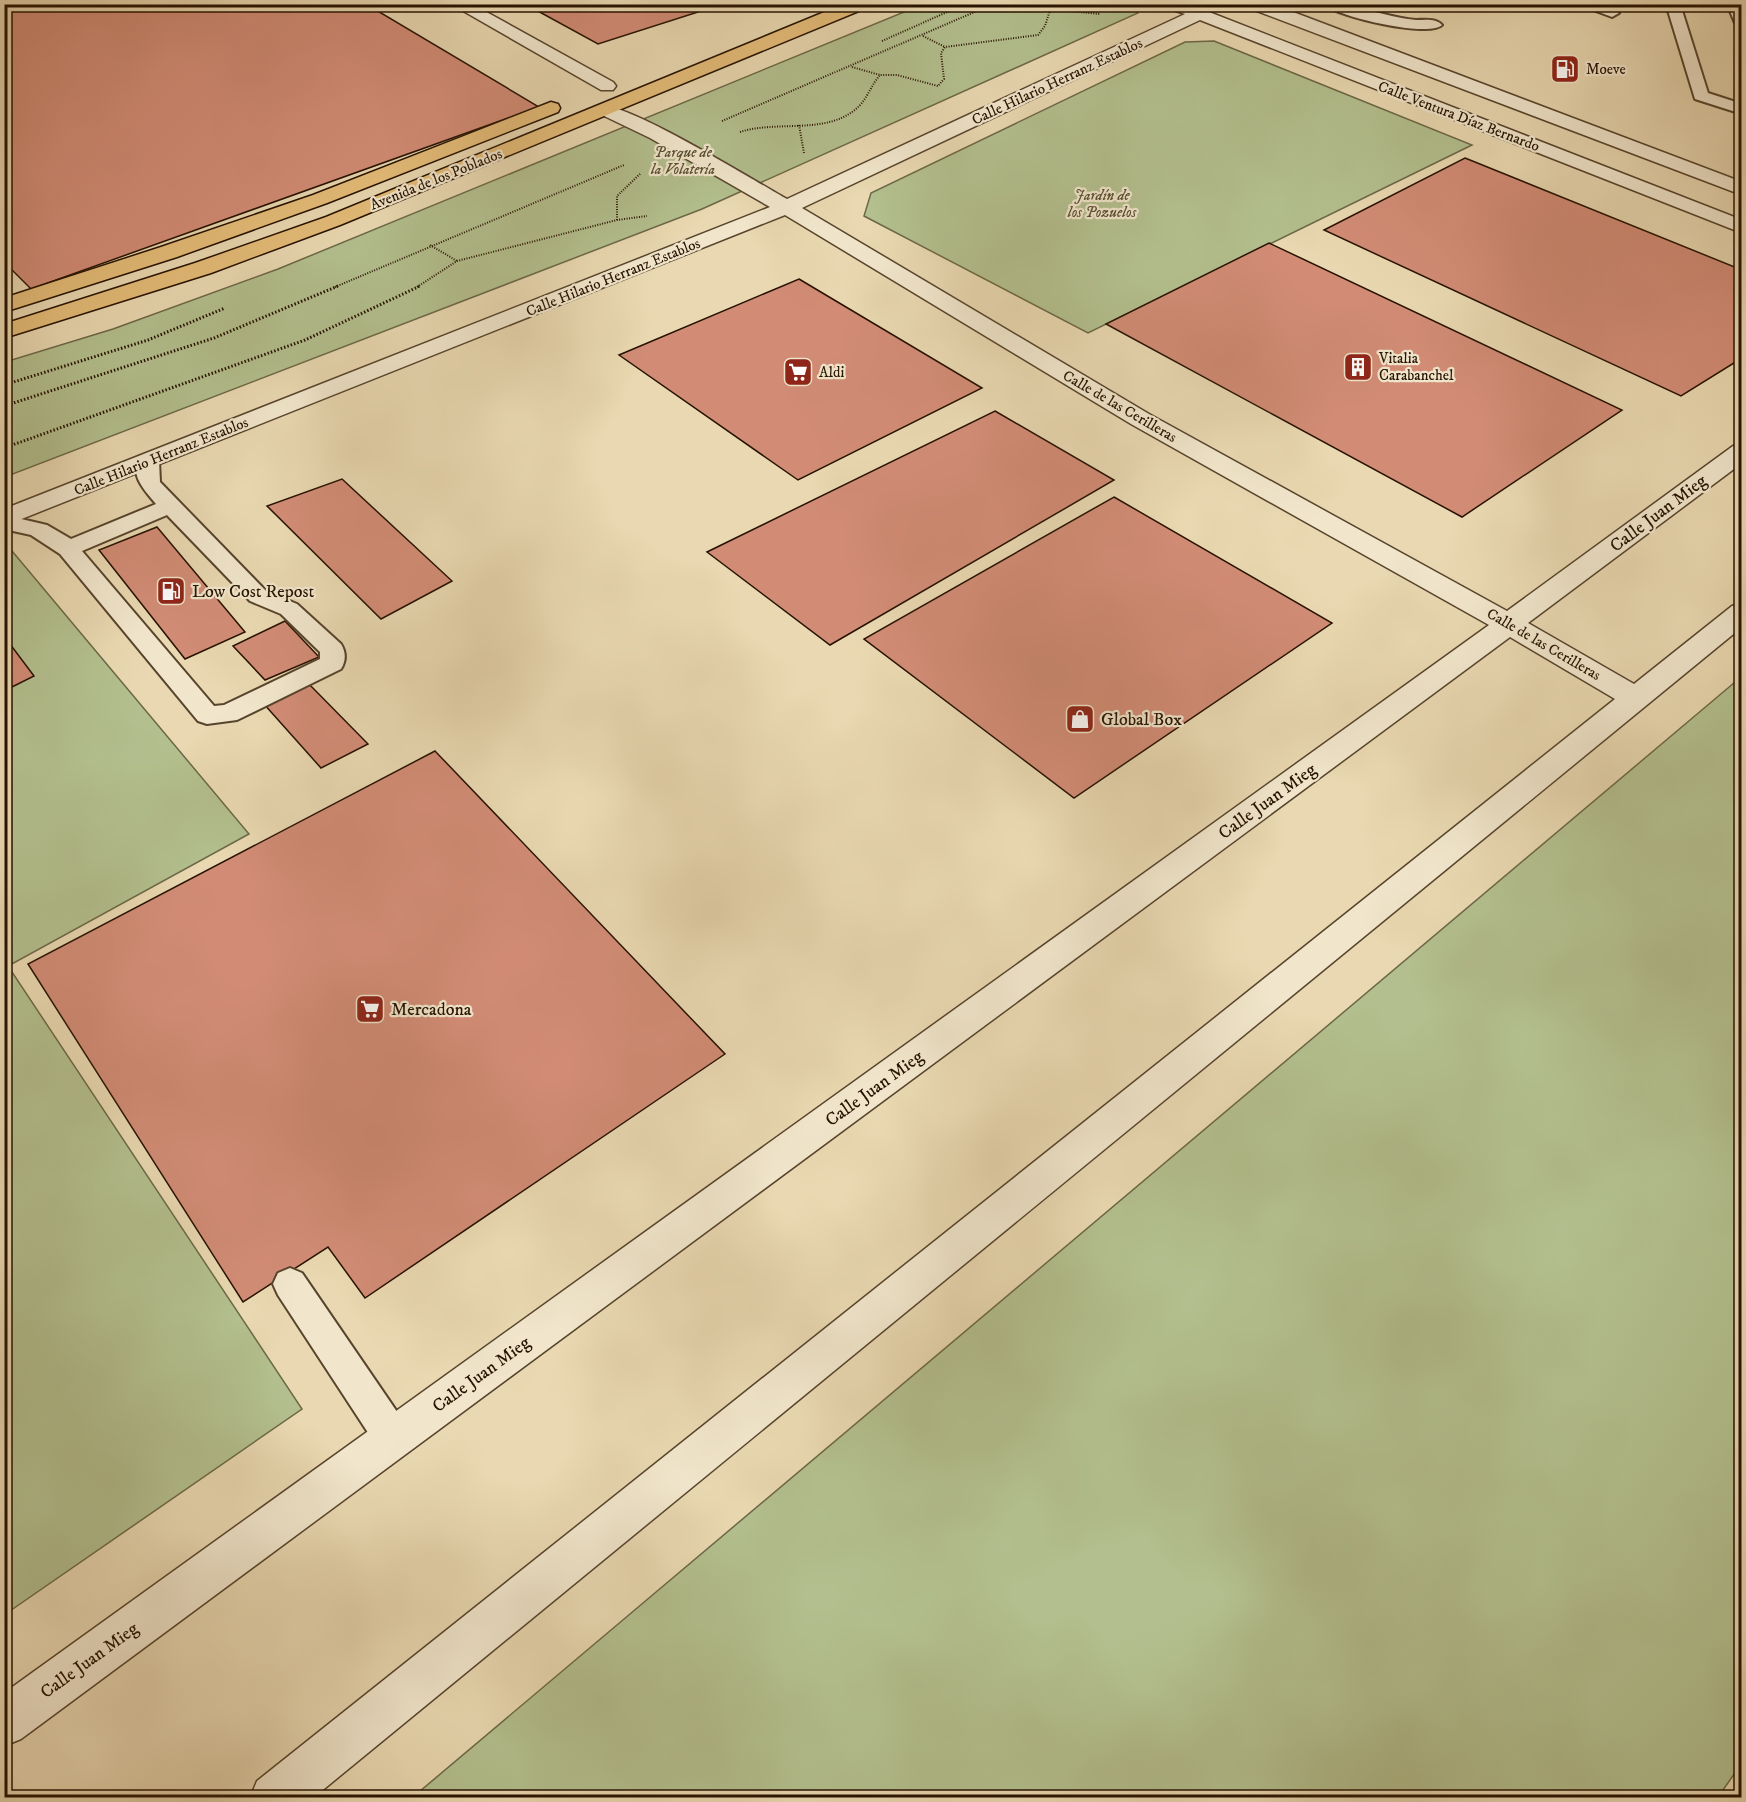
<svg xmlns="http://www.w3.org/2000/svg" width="1746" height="1802" font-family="'IM FELL DW Pica',serif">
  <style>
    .green { fill: #b3bf8e; stroke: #6c6847; stroke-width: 1.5 }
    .building { fill: #d28c76; stroke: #261200; stroke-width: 1.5 }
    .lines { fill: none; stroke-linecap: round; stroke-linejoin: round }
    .service-casing { stroke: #57442c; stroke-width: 4 }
    .minor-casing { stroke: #57442c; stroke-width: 3 }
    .primary-casing { stroke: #261200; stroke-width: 3 }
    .path-far1 { stroke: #261200; stroke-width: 2; stroke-dasharray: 1 1.5; stroke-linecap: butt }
    .path { stroke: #261200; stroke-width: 3; stroke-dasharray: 1.5 2; stroke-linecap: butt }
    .service { fill: #f1e6cc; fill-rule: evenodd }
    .minor { fill: #f1e6cc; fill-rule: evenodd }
    .primary { fill: #e4bc78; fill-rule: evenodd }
    .labels { text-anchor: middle; stroke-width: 4.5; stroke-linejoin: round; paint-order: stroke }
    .far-poi-label { font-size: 15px; fill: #261200; stroke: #f1e6cc; text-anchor: start }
    .far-street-label { font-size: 15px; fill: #261200; stroke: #f1e6cc }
    .far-park-label { font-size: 15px; font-style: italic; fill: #574f32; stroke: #f1e6cc }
    .street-label { font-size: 18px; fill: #261200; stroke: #f1e6cc }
    .poi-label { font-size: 18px; fill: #261200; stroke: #f1e6cc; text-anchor: start }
  </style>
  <rect width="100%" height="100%" fill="#e9d8b1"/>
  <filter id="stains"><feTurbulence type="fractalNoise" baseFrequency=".00333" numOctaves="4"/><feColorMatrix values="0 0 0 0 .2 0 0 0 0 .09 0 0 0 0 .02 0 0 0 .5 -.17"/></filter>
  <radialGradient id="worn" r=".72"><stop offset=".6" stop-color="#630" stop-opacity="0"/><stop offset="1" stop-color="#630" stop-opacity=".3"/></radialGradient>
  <!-- green -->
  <path class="green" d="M 1133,4 L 1138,13 L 702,209 L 5,477 L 5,362 L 113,329 L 278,269 L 921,5 Z
    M 1214,41 L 1472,145 L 1088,333 L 864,216 L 871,193 L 1185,42 Z
    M 7,545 L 249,834 L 8,966 L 302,1409 L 7,1613 L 5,1612 L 4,547 Z
    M 1741,677 L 1742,1763 L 1718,1797 L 413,1797 Z"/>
  <!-- building -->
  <path class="building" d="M 4,4 L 366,4 L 539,107 L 31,289 L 4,262 Z
    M 525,4 L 603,4 L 613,9 L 629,4 L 723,4 L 598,44 Z
    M 1465,158 L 1742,270 L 1742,358 L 1681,396 L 1324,230 Z
    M 1269,243 L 1622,410 L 1462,517 L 1106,324 Z
    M 799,279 L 982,388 L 798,480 L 619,355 Z
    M 995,411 L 1114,480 L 830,645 L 707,552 Z
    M 342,479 L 452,581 L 381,619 L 267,506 Z
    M 1114,497 L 1332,623 L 1074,798 L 864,639 Z
    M 157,527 L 245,632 L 185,659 L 99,550 Z
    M 285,621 L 319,657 L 265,680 L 233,646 Z
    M 4,636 L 34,676 L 4,691 Z
    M 306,681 L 368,744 L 321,768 L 263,703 Z
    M 435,751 L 725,1054 L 365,1298 L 328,1247 L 243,1302 L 28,964 Z"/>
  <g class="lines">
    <!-- service casing -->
    <g class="service-casing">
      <path id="service" d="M 1324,4 C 1356,4 1385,17 1416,20 C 1425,20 1436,18 1442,25 C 1430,38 1337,17 1324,4 Z
        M 1577,4 C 1591,4 1608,3 1619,13 L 1612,17 Z
        M 1666,4 L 1680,4 L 1708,93 L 1742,104 L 1742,114 L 1695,99 Z
        M 1727,4 L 1741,4 L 1742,27 L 1735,23 Z
        M 148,455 L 156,456 L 159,461 L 160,482 L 266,591 L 297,604 L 341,644 C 346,652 346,661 341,669 L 237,720 L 207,724 L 198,721 L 60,554 L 31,535 L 4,529 L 4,515 L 47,525 L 71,539 L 156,504 C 145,491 128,474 140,456 ZM 167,515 L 250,601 L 281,614 L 320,652 L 320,659 L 224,705 L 214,706 L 82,551 Z
        M 290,1268 L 302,1273 L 406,1425 L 411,1438 L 406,1451 L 393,1456 L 380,1451 L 278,1295 L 273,1284 L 278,1273 Z"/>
    </g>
    <!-- minor casing -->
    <g class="minor-casing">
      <path id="minor" d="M 451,4 L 472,4 L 613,82 L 616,86 L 613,90 L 601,90 Z
        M 1172,4 L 1195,6 L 1213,4 L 1209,12 L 1742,220 L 1742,233 L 1200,20 L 802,208 L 1149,414 L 1507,611 L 1733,446 L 1742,444 L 1742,463 L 1528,623 L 1634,684 L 1732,606 L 1742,603 L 1742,627 L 313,1798 L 250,1798 L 257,1781 L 1615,699 L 1510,637 L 21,1739 L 4,1746 L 4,1693 L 1489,625 L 1131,424 L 785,215 L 4,526 L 4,509 L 770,207 L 650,138 L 600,114 L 598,110 L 600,106 C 624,100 758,183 787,199 L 1185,14 L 1173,10 Z
        M 1247,4 L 1272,4 L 1742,182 L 1742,195 L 1249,8 Z"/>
    </g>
    <!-- primary casing -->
    <g class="primary-casing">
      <path id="primary" d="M 844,4 L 868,4 L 866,8 L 340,225 L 211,273 L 4,338 L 4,324 L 195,263 L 326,217 Z
        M 551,102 L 558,104 L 560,108 L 558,112 L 327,203 L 177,257 L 4,312 L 4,298 L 161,247 L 313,195 Z"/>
    </g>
    <!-- path-far1 -->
    <path class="path-far1" d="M 1051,9 L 1100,14
      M 923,36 L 945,47
      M 882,41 L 965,4
      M 852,67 L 880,75
      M 722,121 L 993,4
      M 799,125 L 804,153
      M 740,132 C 777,120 825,135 856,109 C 867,100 871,85 880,75 L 897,75 L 938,86 L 944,79 L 941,53 L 945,47 L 1038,35 L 1045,26 L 1052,4
      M 617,220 L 617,196 L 641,173
      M 430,245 L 457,261
      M 335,287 L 624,165
      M 417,287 L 457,261 L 617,220 L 647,216"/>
    <!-- path -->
    <path class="path" d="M 4,385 L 148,340 L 225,308
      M 4,406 L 214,338 L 338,286
      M 4,448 L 305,340 L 420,286"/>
    <!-- service -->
    <use href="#service" class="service"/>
    <!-- minor -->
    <use href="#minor" class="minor"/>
    <!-- primary -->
    <use href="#primary" class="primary"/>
  </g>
  <!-- icons -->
  <defs>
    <g id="fuel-square" transform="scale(1.5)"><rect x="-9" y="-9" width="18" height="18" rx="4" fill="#8f2418" stroke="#f1e6cc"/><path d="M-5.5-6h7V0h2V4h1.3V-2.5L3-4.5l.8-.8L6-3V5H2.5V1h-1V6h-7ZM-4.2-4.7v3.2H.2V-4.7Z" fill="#fff"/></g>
    <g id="building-square" transform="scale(1.5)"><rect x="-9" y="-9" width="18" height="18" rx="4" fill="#8f2418" stroke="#f1e6cc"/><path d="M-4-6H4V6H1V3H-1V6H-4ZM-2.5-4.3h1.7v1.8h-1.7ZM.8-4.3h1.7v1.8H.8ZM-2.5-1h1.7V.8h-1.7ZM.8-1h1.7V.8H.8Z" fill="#fff"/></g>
    <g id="supermarket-square" transform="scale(1.5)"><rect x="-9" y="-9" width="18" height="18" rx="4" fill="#8f2418" stroke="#f1e6cc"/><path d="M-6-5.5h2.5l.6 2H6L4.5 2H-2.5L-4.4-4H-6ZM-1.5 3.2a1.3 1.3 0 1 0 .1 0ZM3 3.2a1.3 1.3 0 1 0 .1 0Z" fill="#fff"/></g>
    <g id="shop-square" transform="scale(1.5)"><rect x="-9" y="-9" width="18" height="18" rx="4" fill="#8f2418" stroke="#f1e6cc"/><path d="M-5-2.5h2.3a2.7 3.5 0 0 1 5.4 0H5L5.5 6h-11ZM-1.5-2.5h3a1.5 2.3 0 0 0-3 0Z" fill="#fff"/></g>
  </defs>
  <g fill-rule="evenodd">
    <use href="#fuel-square" x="1565" y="69"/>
    <use href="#building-square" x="1358" y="367"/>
    <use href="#supermarket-square" x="798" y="372"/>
    <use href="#fuel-square" x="171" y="591"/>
    <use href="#shop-square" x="1080" y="719"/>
    <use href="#supermarket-square" x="370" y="1009"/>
  </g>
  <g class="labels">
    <!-- far-poi labels -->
    <g class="far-poi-label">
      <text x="1586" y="74">Moeve</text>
      <text x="1379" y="363">Vitalia<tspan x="1379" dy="17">Carabanchel</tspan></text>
      <text x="819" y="377">Aldi</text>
    </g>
    <!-- far-street labels -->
    <g class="far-street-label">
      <text transform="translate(1057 81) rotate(-25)" y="5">Calle Hilario Herranz Establos</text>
      <text transform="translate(1459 116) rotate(21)" y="5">Calle Ventura Díaz Bernardo</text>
      <text transform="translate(436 179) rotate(-22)" y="5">Avenida de los Poblados</text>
      <text transform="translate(613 277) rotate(-22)" y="5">Calle Hilario Herranz Establos</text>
      <text transform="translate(1120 406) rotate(30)" y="5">Calle de las Cerilleras</text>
      <text transform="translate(161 456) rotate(-22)" y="5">Calle Hilario Herranz Establos</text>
      <text transform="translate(1544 644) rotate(30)" y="5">Calle de las Cerilleras</text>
    </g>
    <!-- far-park labels -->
    <g class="far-park-label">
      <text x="683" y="157">Parque de<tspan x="683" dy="17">la Volatería</tspan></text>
      <text x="1102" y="200">Jardín de<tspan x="1102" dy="17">los Pozuelos</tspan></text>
    </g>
    <!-- street labels -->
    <g class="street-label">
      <text transform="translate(1658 513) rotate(-37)" y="6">Calle Juan Mieg</text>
      <text transform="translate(1267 801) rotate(-36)" y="6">Calle Juan Mieg</text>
      <text transform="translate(874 1088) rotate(-36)" y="6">Calle Juan Mieg</text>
      <text transform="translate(481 1374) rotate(-36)" y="6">Calle Juan Mieg</text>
      <text transform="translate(89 1660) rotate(-36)" y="6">Calle Juan Mieg</text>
    </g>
    <!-- poi labels -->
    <g class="poi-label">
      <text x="192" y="597">Low Cost Repost</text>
      <text x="1101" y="725">Global Box</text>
      <text x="391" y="1015">Mercadona</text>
    </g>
  </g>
  <!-- margin -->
  <rect width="1746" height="1802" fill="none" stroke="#e9d8b1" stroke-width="24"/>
  <rect x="6" y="6" width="1734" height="1790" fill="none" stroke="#261200" stroke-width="3"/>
  <rect x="12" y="12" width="1722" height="1778" fill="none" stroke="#261200" stroke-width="1.5"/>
  <rect width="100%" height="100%" filter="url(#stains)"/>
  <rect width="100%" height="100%" fill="url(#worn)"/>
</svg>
